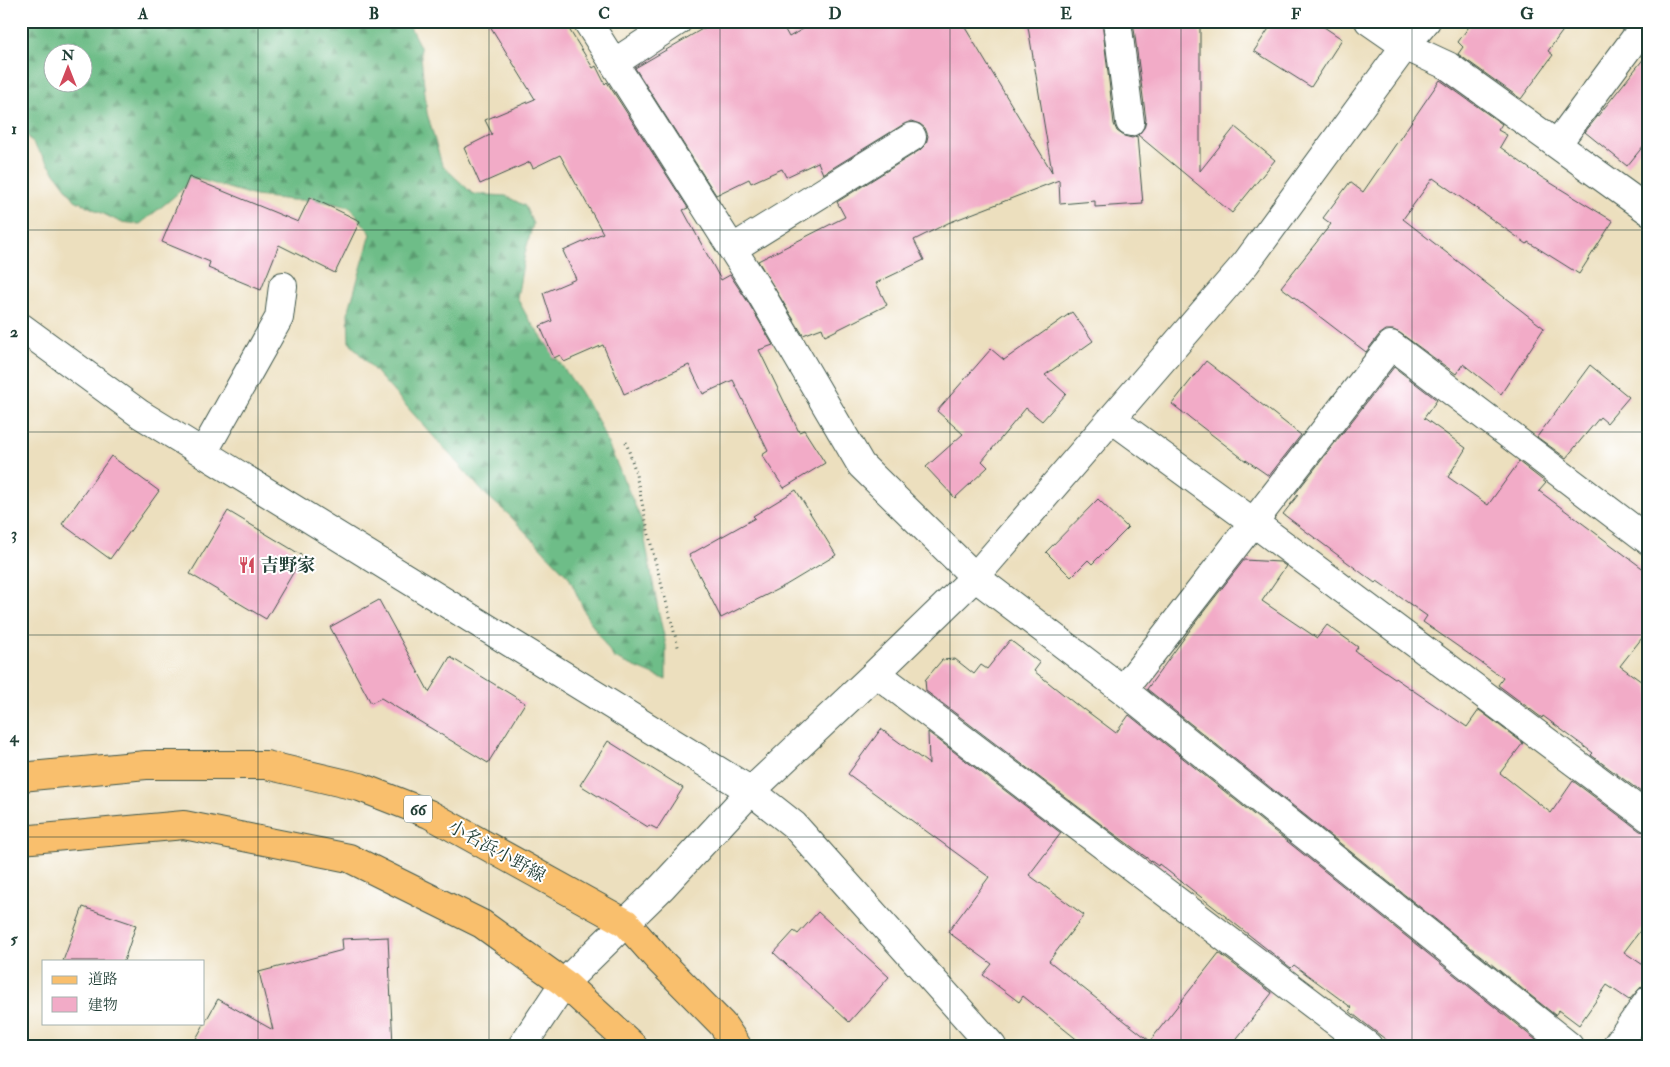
<svg xmlns="http://www.w3.org/2000/svg" width="1670" height="1067" font-family="'IM FELL Double Pica','Noto Serif JP',serif">
  <style>
    .forest { fill: url(#forest-firs); stroke: #467d5e; fill-rule: evenodd }
    .building { fill: #f2abc7 }
    .lines { fill: none; stroke-linecap: round; stroke-linejoin: round }
    .minor-casing { stroke: #3e5549; stroke-width: 30 }
    .primary-casing { stroke: #3e5549; stroke-width: 30 }
    .path { stroke: #3e5549; stroke-width: 3; stroke-dasharray: 1 4; stroke-linecap: butt }
    .minor { stroke: #fff; stroke-width: 28 }
    .primary { stroke: #f9bf6d; stroke-width: 28 }
    .grid { fill: none; stroke: #1f3d34; stroke-width: 1; stroke-opacity: 0.55 }
    .labels { text-anchor: middle; stroke-width: 4; stroke-linejoin: round; paint-order: stroke }
    .shield { fill: #fff; stroke: #627771; stroke-width: 1 }
    .shield-label { font-size: 16px; font-weight: bold; fill: #1f3d34 }
    .poi-label { font-size: 18px; font-weight: bold; fill: #1f3d34; stroke: #fff; text-anchor: start }
    .street-label { font-size: 18px; fill: #1f3d34; stroke: #fff }
    .neatline { fill: none; stroke: #1f3d34; stroke-width: 2 }
    .grid-label { font-size: 16px; text-anchor: middle; font-weight: bold; fill: #1f3d34 }
  </style>
  <defs>
    <pattern id="forest-firs" width="22" height="20" patternUnits="userSpaceOnUse" patternTransform="scale(1.25)"><rect width="22" height="20" fill="#6ebd88"/><path d="M5 1l3.5 6h-7zM16 11l3.5 6h-7z" fill="#5a9b70"/></pattern>
  </defs>
  <rect width="100%" height="100%" fill="#fff"/>
  <filter id="ink" filterUnits="userSpaceOnUse"><feTurbulence type="fractalNoise" baseFrequency=".02" numOctaves="2"/><feDisplacementMap in="SourceGraphic" scale="10" xChannelSelector="R" yChannelSelector="G"/><feConvolveMatrix kernelMatrix="1 2 1 2 8 2 1 2 1" color-interpolation-filters="sRGB"/></filter>
  <filter id="wash" filterUnits="userSpaceOnUse"><feTurbulence type="fractalNoise" baseFrequency=".0096" numOctaves="4" result="noise"/><feDisplacementMap in="SourceGraphic" scale="20" xChannelSelector="R" yChannelSelector="G"/><feGaussianBlur stdDeviation="1.12" result="paint"/><feColorMatrix in="noise" values="0 0 0 0 0 0 0 0 0 0 0 0 0 0 0 0 0 1.4 0 .05"/><feComposite in="paint" operator="in"/></filter>
  <g filter="url(#wash)">
    <rect width="100%" height="100%" fill="#ecdfbe"/>
    <!-- forest -->
    <path class="forest" d="M 21,21 L 407,21 L 420,47 L 427,113 L 442,165 L 473,194 L 506,196 L 525,206 L 533,224 L 525,253 L 517,298 L 528,318 L 579,390 L 597,419 L 641,519 L 659,614 L 666,645 L 666,680 L 614,658 L 587,617 L 569,577 L 508,514 L 484,493 L 349,342 L 348,313 L 371,234 L 350,207 L 317,200 L 292,200 L 255,196 L 195,178 L 170,200 L 140,224 L 120,222 L 75,200 L 21,127 ZM 52,52 L 82,52 L 82,82 L 52,82 Z"/>
    <g id="blocks">
      <!-- building -->
      <path class="building" d="M 487,21 L 564,21 L 593,68 L 596,66 L 605,84 L 607,82 L 688,208 L 683,210 L 721,280 L 730,275 L 748,302 L 773,345 L 759,350 L 799,432 L 804,430 L 825,463 L 784,488 L 762,455 L 768,451 L 733,380 L 703,394 L 689,365 L 624,394 L 603,345 L 564,362 L 560,355 L 554,358 L 540,326 L 552,321 L 543,293 L 576,279 L 563,251 L 603,233 L 560,155 L 533,168 L 530,162 L 480,184 L 464,148 L 492,134 L 485,120 L 535,99 Z
        M 716,21 L 780,21 L 789,37 L 817,21 L 961,21 L 1052,172 L 1027,21 L 1102,21 L 1114,124 L 1117,131 L 1124,136 L 1132,138 L 1137,136 L 1143,204 L 1095,207 L 1095,201 L 1060,204 L 1059,180 L 948,223 L 914,240 L 924,260 L 876,283 L 887,305 L 825,336 L 822,328 L 803,335 L 758,261 L 845,217 L 837,202 L 920,150 L 926,144 L 928,136 L 925,128 L 920,124 L 911,121 L 904,124 L 823,174 L 818,162 L 786,177 L 782,169 L 751,183 L 749,179 L 716,195 L 635,68 Z
        M 1133,21 L 1200,21 L 1200,171 L 1235,127 L 1275,160 L 1232,213 L 1138,135 L 1144,128 L 1146,120 Z
        M 1274,21 L 1315,21 L 1342,39 L 1311,87 L 1254,51 Z
        M 1473,21 L 1570,21 L 1548,51 L 1553,55 L 1521,99 L 1458,54 L 1463,47 L 1458,42 Z
        M 1649,52 L 1649,139 L 1627,166 L 1585,132 Z
        M 1440,80 L 1502,124 L 1498,130 L 1507,135 L 1500,147 L 1541,177 L 1613,221 L 1579,274 L 1528,242 L 1527,244 L 1433,178 L 1403,219 L 1544,328 L 1501,394 L 1463,364 L 1456,374 L 1400,333 L 1393,330 L 1386,330 L 1379,335 L 1366,352 L 1281,287 L 1331,224 L 1323,218 L 1350,182 L 1363,192 Z
        M 189,177 L 298,222 L 310,197 L 360,221 L 335,273 L 279,245 L 261,290 L 208,268 L 210,262 L 162,242 Z
        M 1072,312 L 1093,341 L 1045,375 L 1066,394 L 1042,421 L 1026,408 L 982,461 L 988,467 L 955,498 L 926,467 L 963,434 L 937,411 L 991,349 L 1004,360 Z
        M 1206,361 L 1301,435 L 1269,476 L 1246,460 L 1246,461 L 1172,404 Z
        M 1590,365 L 1629,397 L 1607,423 L 1600,417 L 1566,458 L 1537,437 Z
        M 1394,367 L 1437,400 L 1424,418 L 1466,448 L 1448,477 L 1488,505 L 1519,462 L 1546,483 L 1539,491 L 1649,573 L 1649,629 L 1620,666 L 1649,687 L 1649,798 L 1591,755 L 1593,753 L 1543,716 L 1542,718 L 1498,685 L 1503,678 L 1423,622 L 1427,616 L 1377,581 L 1375,583 L 1283,514 L 1298,495 L 1295,494 Z
        M 111,456 L 159,491 L 110,559 L 62,524 Z
        M 796,490 L 836,555 L 786,585 L 721,618 L 689,555 L 755,518 L 753,516 Z
        M 1098,499 L 1128,528 L 1092,564 L 1088,560 L 1071,577 L 1046,552 Z
        M 228,511 L 303,556 L 266,619 L 190,574 Z
        M 1244,560 L 1280,562 L 1286,566 L 1262,601 L 1317,638 L 1327,625 L 1358,647 L 1355,651 L 1467,727 L 1479,710 L 1523,743 L 1500,773 L 1551,813 L 1573,781 L 1640,831 L 1649,833 L 1649,919 L 1624,952 L 1649,969 L 1649,985 L 1642,986 L 1629,1000 L 1607,985 L 1579,1025 L 1559,1010 L 1555,1015 L 1147,689 L 1198,619 Z
        M 379,600 L 429,692 L 450,657 L 525,703 L 488,763 L 381,698 L 371,703 L 330,627 Z
        M 1010,640 L 1040,663 L 1034,671 L 1083,710 L 1084,709 L 1116,733 L 1129,715 L 1536,1040 L 1532,1046 L 1394,1046 L 1349,1011 L 1352,1008 L 1294,965 L 1291,968 L 1159,864 L 1158,866 L 1098,822 L 926,691 L 925,680 L 942,660 L 955,659 L 974,674 L 981,665 L 987,669 Z
        M 881,729 L 929,764 L 928,732 L 1061,833 L 1029,875 L 1084,915 L 1049,961 L 1150,1041 L 1219,953 L 1272,993 L 1231,1046 L 1085,1046 L 1023,996 L 1019,1002 L 983,975 L 992,964 L 948,932 L 989,877 L 848,774 Z
        M 608,741 L 683,788 L 657,829 L 649,825 L 648,827 L 580,785 Z
        M 83,907 L 136,925 L 124,961 L 63,961 Z
        M 818,912 L 889,977 L 849,1022 L 774,953 L 794,931 L 798,934 Z
        M 388,937 L 393,1046 L 192,1046 L 218,999 L 273,1030 L 259,972 L 343,950 L 342,939 Z"/>
    </g>
  </g>
  <g filter="url(#ink)">
    <use href="#blocks" fill-opacity="0" stroke="#3e5549" stroke-width="1"/>
    <g class="lines">
      <!-- minor casing -->
      <g class="minor-casing">
        <path id="minor" d="M 587,21 L 761,294 L 861,465 L 975,577 L 1123,690 L 1569,1046
          M 1117,21 L 1130,122
          M 1369,21 L 1405,46 L 1448,66 L 1649,211
          M 614,63 L 678,21
          M 1557,144 L 1648,21
          M 732,249 L 912,137
          M 21,327 L 140,414 L 751,791 L 794,825 L 992,1046
          M 1112,419 L 1253,522 L 1649,818
          M 203,453 L 279,318 L 283,286
          M 876,673 L 1368,1046
          M 1123,690 L 1391,345 L 1649,541
          M 522,1046 L 564,983 L 662,887 L 751,791 L 876,673 L 975,577 L 1246,263 L 1405,46 L 1426,21
          M 1616,1046 L 1649,1000"/>
      </g>
      <!-- primary casing -->
      <g class="primary-casing">
        <path id="primary" d="M 21,777 L 146,765 L 266,765 L 360,787 L 429,814 L 626,923 L 659,960 L 722,1024 L 737,1046
          M 21,840 L 184,825 L 349,858 L 482,924 L 564,983 L 633,1046"/>
      </g>
      <!-- path -->
      <path class="path" d="M 626,442 L 635,470 L 652,549 L 679,650"/>
      <!-- minor -->
      <use href="#minor" class="minor"/>
      <!-- primary -->
      <use href="#primary" class="primary"/>
    </g>
  </g>
  <!-- grid -->
  <path class="grid" d="M 258,21 L 258,1046M 489,21 L 489,1046M 720,21 L 720,1046M 950,21 L 950,1046M 1181,21 L 1181,1046M 1412,21 L 1412,1046M 21,230 L 1649,230M 21,432 L 1649,432M 21,635 L 1649,635M 21,837 L 1649,837"/>
  <!-- icons -->
  <defs>
    <g id="restaurant-bare" transform="scale(1.35)"><path d="M-5-6h1v4h1v-4h1v4h1v-4h1v5L-1.5 .5V6h-2V.5L-5-1ZM5-6V6H3V1.5H1.5Q1.5-4 5-6Z" fill="#d1495b" stroke="#fff" stroke-width="2.5" paint-order="stroke"/></g>
  </defs>
  <g fill-rule="evenodd">
    <use href="#restaurant-bare" x="247" y="565"/>
  </g>
  <g class="labels">
    <!-- shield labels -->
    <rect class="shield" x="404" y="795.5" width="28" height="27" rx="4"/>
    <g class="shield-label">
      <text x="418" y="815">66</text>
    </g>
    <!-- poi labels -->
    <g class="poi-label">
      <text x="261" y="571">吉野家</text>
    </g>
    <!-- street labels -->
    <g class="street-label">
      <text transform="translate(497 851) rotate(29)" y="6">小名浜小野線</text>
    </g>
  </g>
  <!-- margin -->
  <rect width="1670" height="1067" fill="none" stroke="#fff" stroke-width="55"/>
  <!-- legend -->
  <rect x="42" y="960" width="162" height="65" fill="#ffffff" stroke="#a5b1ae"/>
  <rect x="52" y="976" width="25" height="8" fill="#f9bf6d" stroke="#a5b1ae"/>
  <text x="88" y="984" font-size="15" fill="#1f3d34">道路</text>
  <rect x="52" y="997" width="25" height="15" fill="#f2abc7" stroke="#a5b1ae"/>
  <text x="88" y="1010" font-size="15" fill="#1f3d34">建物</text>
  <!-- north arrow -->
  <g transform="translate(68 68)"><circle r="24" fill="#ffffff" stroke="#a5b1ae"/>
  <path d="M0-4L9 19L0 12L-9 19Z" fill="#d1495b"/>
  <text y="-8" font-size="14" font-weight="bold" text-anchor="middle" fill="#1f3d34">N</text>
  </g>
  <rect x="28" y="28" width="1614" height="1012" class="neatline"/>
  <g class="grid-label">
    <text x="143" y="19">A</text>
    <text x="374" y="19">B</text>
    <text x="604" y="19">C</text>
    <text x="835" y="19">D</text>
    <text x="1066" y="19">E</text>
    <text x="1296" y="19">F</text>
    <text x="1527" y="19">G</text>
    <text x="14" y="134">1</text>
    <text x="14" y="337">2</text>
    <text x="14" y="539">3</text>
    <text x="14" y="742">4</text>
    <text x="14" y="944">5</text>
  </g>
</svg>
